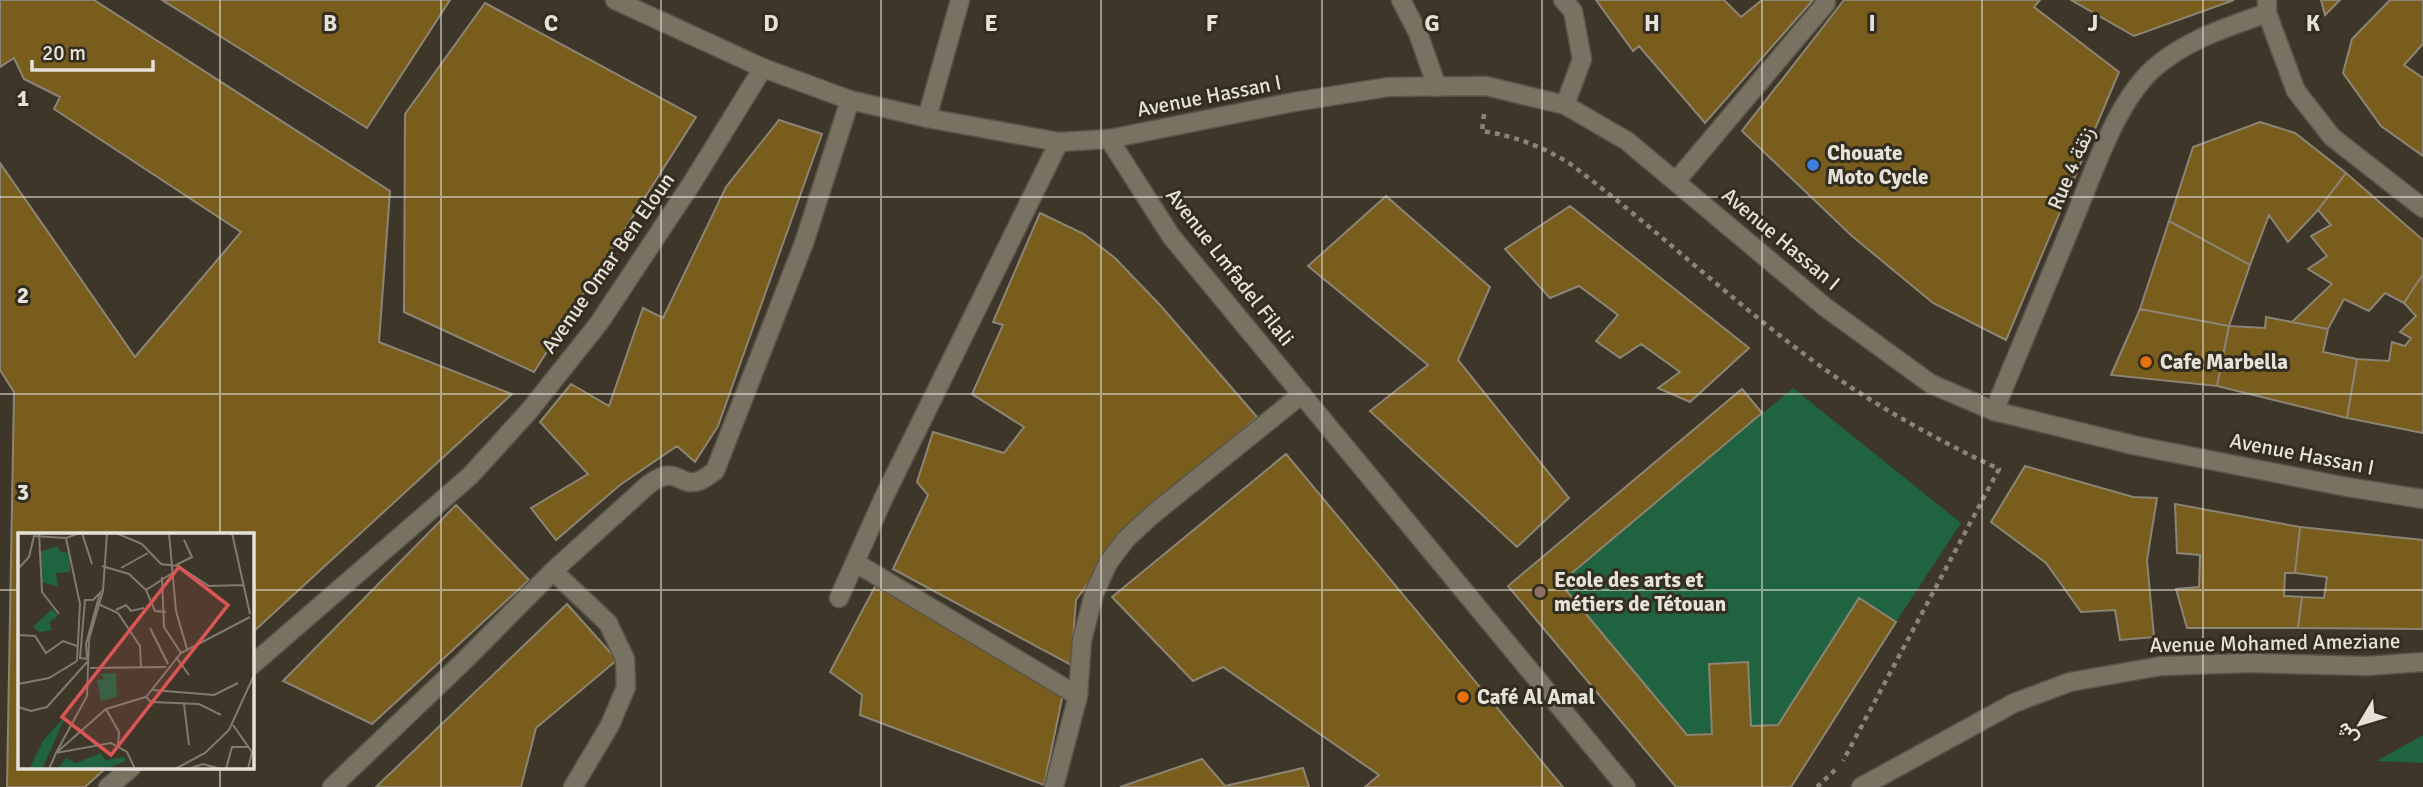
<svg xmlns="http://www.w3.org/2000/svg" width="2423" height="787" font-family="Signika,Vazirmatn,sans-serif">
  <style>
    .green { fill: #1f6340 }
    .building { fill: #785d1c; stroke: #8c8474; stroke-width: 2 }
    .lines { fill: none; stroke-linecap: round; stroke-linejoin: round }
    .service-casing { stroke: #5a5549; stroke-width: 21 }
    .pedestrian-casing { stroke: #5a5549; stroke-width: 21 }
    .minor-casing { stroke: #5a5549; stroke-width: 21 }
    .tertiary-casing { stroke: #5a5549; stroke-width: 21 }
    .secondary-casing { stroke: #5a5549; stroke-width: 21 }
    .path { stroke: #898378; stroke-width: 4.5; stroke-dasharray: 5 5; stroke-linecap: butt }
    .service { stroke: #797161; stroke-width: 18 }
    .pedestrian { stroke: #797161; stroke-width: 18 }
    .minor { stroke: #797161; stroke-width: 18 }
    .tertiary { stroke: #797161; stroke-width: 18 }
    .secondary { stroke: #797161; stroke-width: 18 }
    .grid { fill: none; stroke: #e6e2d9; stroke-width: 2; stroke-opacity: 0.55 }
    .shop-dot { fill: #3f7fe0; stroke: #332d1f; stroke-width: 2.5 }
    .food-dot { fill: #e8710a; stroke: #332d1f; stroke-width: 2.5 }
    .education-dot { fill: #8d6e63; stroke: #332d1f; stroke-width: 2.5 }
    .labels { text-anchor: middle; stroke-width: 6; stroke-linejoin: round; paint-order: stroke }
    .street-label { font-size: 21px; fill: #e6e2d9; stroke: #332d1f }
    .poi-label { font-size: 21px; font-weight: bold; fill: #e6e2d9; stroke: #332d1f; text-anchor: start }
    .inset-road { fill: none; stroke: #817b6f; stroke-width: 2 }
    .view { fill: #da5654; fill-opacity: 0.15; stroke: #da5654; stroke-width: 3.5 }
    .inset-edge { fill: none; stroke: #e6e2d9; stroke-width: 3.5 }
    .grid-label { font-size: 23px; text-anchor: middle; font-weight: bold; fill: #e6e2d9; stroke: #332d1f; stroke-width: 6; stroke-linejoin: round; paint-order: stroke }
  </style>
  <rect width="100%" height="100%" fill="#3e3729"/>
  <!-- green -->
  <path class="green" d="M 1793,388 L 1961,523 L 1896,622 L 1859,598 L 1778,725 L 1687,735 L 1560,583 Z
    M 2423,735 L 2423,763 L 2377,761 Z"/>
  <!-- building -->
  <path class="building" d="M 0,0 L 94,0 L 390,191 L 379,342 L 512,394 L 252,633 L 252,535 L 19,535 L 19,768 L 106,768 L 85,787 L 7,787 L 14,392 L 0,370 L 0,163 L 135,357 L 241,232 L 54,109 L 60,97 L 24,79 L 14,58 L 0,67 Z
    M 162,0 L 450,0 L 367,128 Z
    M 1596,0 L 1724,0 L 1741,17 L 1762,0 L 1813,0 L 1705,123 L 1639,46 L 1633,51 Z
    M 1844,0 L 2040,0 L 2034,7 L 2119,72 L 2006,340 L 1933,303 L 1852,236 L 1742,131 Z
    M 2071,0 L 2234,0 L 2134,36 Z
    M 2321,0 L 2340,0 L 2325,15 Z
    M 2390,0 L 2423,0 L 2423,44 L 2404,65 L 2423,78 L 2423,156 L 2381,126 L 2343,73 L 2352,39 Z
    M 485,3 L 696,117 L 534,372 L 404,312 L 405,114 Z
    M 779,120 L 822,134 L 718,426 L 695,462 L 677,446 L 620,485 L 556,540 L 531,508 L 588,474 L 540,422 L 571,384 L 609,406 L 643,308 L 663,318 L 726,187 Z
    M 2260,122 L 2295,133 L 2346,173 L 2318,210 L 2288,242 L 2269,215 L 2250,265 L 2169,221 L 2193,147 Z
    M 2346,173 L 2423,240 L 2423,274 L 2404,303 L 2385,293 L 2369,311 L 2344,299 L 2328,329 L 2292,322 L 2332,284 L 2308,269 L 2327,256 L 2311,236 L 2331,225 L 2318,210 Z
    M 1386,196 L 1490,287 L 1458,360 L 1569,498 L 1517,547 L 1370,411 L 1428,365 L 1308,266 Z
    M 1570,206 L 1749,348 L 1690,402 L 1658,388 L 1680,372 L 1641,344 L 1620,358 L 1596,341 L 1618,315 L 1579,286 L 1550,298 L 1505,249 Z
    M 1040,213 L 1084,234 L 1115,258 L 1160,305 L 1257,417 L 1129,527 L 1076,600 L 1071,665 L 893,569 L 928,495 L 917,482 L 933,432 L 1004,453 L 1024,427 L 972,394 L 1003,325 L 993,322 Z
    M 2169,221 L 2250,265 L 2229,326 L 2140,309 Z
    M 2423,274 L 2423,433 L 2347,418 L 2357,359 L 2389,361 L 2392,342 L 2405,346 L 2411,338 L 2400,332 L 2416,316 L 2404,303 Z
    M 2140,309 L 2229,326 L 2217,386 L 2111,375 Z
    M 2266,317 L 2328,329 L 2323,352 L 2357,359 L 2347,418 L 2217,386 L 2229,326 L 2265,328 Z
    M 1742,389 L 1762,413 L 1560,583 L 1687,735 L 1712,734 L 1709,664 L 1748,662 L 1751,726 L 1778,725 L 1859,598 L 1896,622 L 1791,787 L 1676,787 L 1508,586 Z
    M 1286,454 L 1563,787 L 1365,787 L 1379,775 L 1223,667 L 1193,681 L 1112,597 Z
    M 2025,466 L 2133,497 L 2157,498 L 2147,560 L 2154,637 L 2120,640 L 2115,610 L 2081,612 L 2046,563 L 1991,522 Z
    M 2175,504 L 2300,527 L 2295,573 L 2285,573 L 2284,596 L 2302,597 L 2298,628 L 2187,628 L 2176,589 L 2199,587 L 2200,555 L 2177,553 Z
    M 456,505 L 529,580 L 372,724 L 283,681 Z
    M 2300,527 L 2423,540 L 2423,629 L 2298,628 L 2302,597 L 2324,598 L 2327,577 L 2295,573 Z
    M 878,581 L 1063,694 L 1044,785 L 860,715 L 862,695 L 830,672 Z
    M 567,604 L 617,660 L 536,728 L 521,787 L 376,787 Z
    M 1202,759 L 1225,786 L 1303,768 L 1309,787 L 1120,787 Z"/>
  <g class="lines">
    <!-- service casing -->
    <g class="service-casing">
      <path id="service" d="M 1401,0 L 1418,33 L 1437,87"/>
    </g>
    <!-- pedestrian casing -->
    <g class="pedestrian-casing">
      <path id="pedestrian" d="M 1677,180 L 1826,3"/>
    </g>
    <!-- minor casing -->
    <g class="minor-casing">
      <path id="minor" d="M 1563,0 L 1573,11 L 1582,59 L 1565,105
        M 927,118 L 960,0
        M 1109,139 L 1171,236 L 1626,787
        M 1994,411 C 2021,347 2047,283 2074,219 C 2094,172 2115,104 2153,69 C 2185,40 2228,27 2267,13
        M 856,563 L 1078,696
        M 553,571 L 608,623 L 625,659 L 626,687 L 610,725 L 573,787
        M 839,598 L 884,497 L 1059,142
        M 252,665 L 470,476 L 529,411 L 599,323 L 692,183 L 763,68
        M 108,787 L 131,768
        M 332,787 L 465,660 L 553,571 L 649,484 C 678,463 678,488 699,481 C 704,479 710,474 715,471 L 804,243 L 850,100
        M 1054,787 L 1078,696 L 1082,640 L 1094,594 L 1108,563 L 1126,539 L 1152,515 L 1302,394"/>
    </g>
    <!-- tertiary casing -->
    <g class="tertiary-casing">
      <path id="tertiary" d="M 2267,0 L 2267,13 L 2296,91 L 2332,137 L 2423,208
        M 1861,787 L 2014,703 L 2070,682 L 2161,666 L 2249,663 L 2367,666 L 2423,662"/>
    </g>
    <!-- secondary casing -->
    <g class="secondary-casing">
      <path id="secondary" d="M 615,0 L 763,68 L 850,100 L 927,118 L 1059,142 L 1109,139 L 1294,102 L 1388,87 L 1486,86 L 1565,105 L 1627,141 L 1825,307 L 1931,384 L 1994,411 L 2133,445 L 2347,487 L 2423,499"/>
    </g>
    <!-- path -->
    <path class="path" d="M 1484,114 L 1482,131 C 1515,136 1541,146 1569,163 C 1652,225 1728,298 1812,360 C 1870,403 1933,438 1999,469 L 1843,761
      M 1817,787 L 1835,770"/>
    <!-- service -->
    <use href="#service" class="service"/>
    <!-- pedestrian -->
    <use href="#pedestrian" class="pedestrian"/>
    <!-- minor -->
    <use href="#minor" class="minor"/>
    <!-- tertiary -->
    <use href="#tertiary" class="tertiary"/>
    <!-- secondary -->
    <use href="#secondary" class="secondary"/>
  </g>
  <!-- grid -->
  <path class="grid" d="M 220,0 L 220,535M 441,0 L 441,787M 661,0 L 661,787M 881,0 L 881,787M 1101,0 L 1101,787M 1322,0 L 1322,787M 1542,0 L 1542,787M 1762,0 L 1762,787M 1982,0 L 1982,787M 2203,0 L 2203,787M 0,197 L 2423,197M 0,394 L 2423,394M 0,590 L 19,590M 252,590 L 2423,590M 220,768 L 220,787"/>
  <!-- markers -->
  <circle class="shop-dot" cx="1813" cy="165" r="7"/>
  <g class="food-dot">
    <circle cx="2146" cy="362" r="7"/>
    <circle cx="1463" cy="697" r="7"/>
  </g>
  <circle class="education-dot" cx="1540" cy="592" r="7"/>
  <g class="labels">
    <!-- street labels -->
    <g class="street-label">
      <text transform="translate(1209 96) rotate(-11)" y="7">Avenue Hassan I</text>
      <text transform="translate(2071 168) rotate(-67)" y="7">Rue 4 زنقة</text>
      <text transform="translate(1781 239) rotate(40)" y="7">Avenue Hassan I</text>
      <text transform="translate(608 263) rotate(-55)" y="7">Avenue Omar Ben Eloun</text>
      <text transform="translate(1230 267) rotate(52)" y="7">Avenue Lmfadel Filali</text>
      <text transform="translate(2302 454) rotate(11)" y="7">Avenue Hassan I</text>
      <text transform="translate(2275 643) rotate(-1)" y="7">Avenue Mohamed Ameziane</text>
    </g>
    <!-- poi labels -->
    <g class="poi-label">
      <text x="1827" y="160">Chouate<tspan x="1827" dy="24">Moto Cycle</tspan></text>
      <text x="2160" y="369">Cafe Marbella</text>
      <text x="1554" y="587">Ecole des arts et<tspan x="1554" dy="24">métiers de Tétouan</tspan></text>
      <text x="1477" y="704">Café Al Amal</text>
    </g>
  </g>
  <!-- overview -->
  <g transform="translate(18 533)">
    <rect width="236" height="236" fill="#3e3729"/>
    <path d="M 39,13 L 43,19 L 52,20 L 52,39 L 38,40 L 40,54 L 24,49 L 21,19 ZM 34,76 L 40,83 L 31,89 L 34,97 L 22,99 L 15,94 ZM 98,140 L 99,164 L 83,168 L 79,147 L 86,146 L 83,141 ZM 48,182 L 24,236 L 11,236 L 25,208 ZM 83,220 L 87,227 L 107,224 L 108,228 L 87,236 L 39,236 L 48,225 L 58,230 Z" fill="#1f6340"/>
    <path class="inset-road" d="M 21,0 L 24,59 L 41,81M 64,0 L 74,31M 89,0 L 85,58 L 71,106 L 69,163 L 38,220 L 93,210 L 109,219 L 117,236M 98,0 L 124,11 L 143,31 L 160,33 L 191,53 L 226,52M 151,0 L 158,78 L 169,116M 214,0 L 232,81M 48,5 L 62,71 L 59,128M 158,32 L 174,24 L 166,7M 84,33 L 111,41 L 128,57 L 137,78 L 148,79M 103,35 L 130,20M 0,36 L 11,24 L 16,3 L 48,5 L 62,0M 144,44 L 146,94 L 163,120M 128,57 L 156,39M 82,60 L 68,111 L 69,126 L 62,125 L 67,67 L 75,67 ZM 80,71 L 100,80 L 122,113 L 123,134M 98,77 L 108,72 L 113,78 L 126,75M 132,95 L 150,131M 0,102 L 17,103 L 28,120 L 45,108 L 59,113M 158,124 L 171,142M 72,135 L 148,134M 0,151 L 31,145 L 59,128M 135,157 L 196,162 L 220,150M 128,164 L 133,169 L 181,171 L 203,182M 0,165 L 0,174 L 13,178 L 29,174 L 70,128M 166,171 L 171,212M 88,176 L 101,199 L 100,212M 215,192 L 234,219 L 230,236M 31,236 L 38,220 L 88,176 L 128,164 L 163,120 L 232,84M 157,236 L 187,220 L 211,197 L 237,140M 170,236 L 185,231 L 203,236M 208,236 L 214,214 L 230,214"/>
    <path class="view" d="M 161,34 L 210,72 L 93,222 L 44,184 Z"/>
    <rect width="236" height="236" class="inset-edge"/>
  </g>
  <g class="grid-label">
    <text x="330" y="31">B</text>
    <text x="551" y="31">C</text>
    <text x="771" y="31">D</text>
    <text x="991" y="31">E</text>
    <text x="1212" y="31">F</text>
    <text x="1432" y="31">G</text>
    <text x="1652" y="31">H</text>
    <text x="1872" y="31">I</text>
    <text x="2093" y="31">J</text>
    <text x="2313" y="31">K</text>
    <text x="23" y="106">1</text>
    <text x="23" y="303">2</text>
    <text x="23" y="500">3</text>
  </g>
  <!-- north arrow -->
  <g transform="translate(2360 724) rotate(232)" stroke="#332d1f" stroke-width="5" paint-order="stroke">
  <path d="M0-5L12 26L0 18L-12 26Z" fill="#e6e2d9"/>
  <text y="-10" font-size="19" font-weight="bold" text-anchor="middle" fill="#e6e2d9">ش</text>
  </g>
  <!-- scale -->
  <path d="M32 60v10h121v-10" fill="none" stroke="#e6e2d9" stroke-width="3.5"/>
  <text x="42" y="60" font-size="21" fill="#e6e2d9" stroke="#332d1f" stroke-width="5" paint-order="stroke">20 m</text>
</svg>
